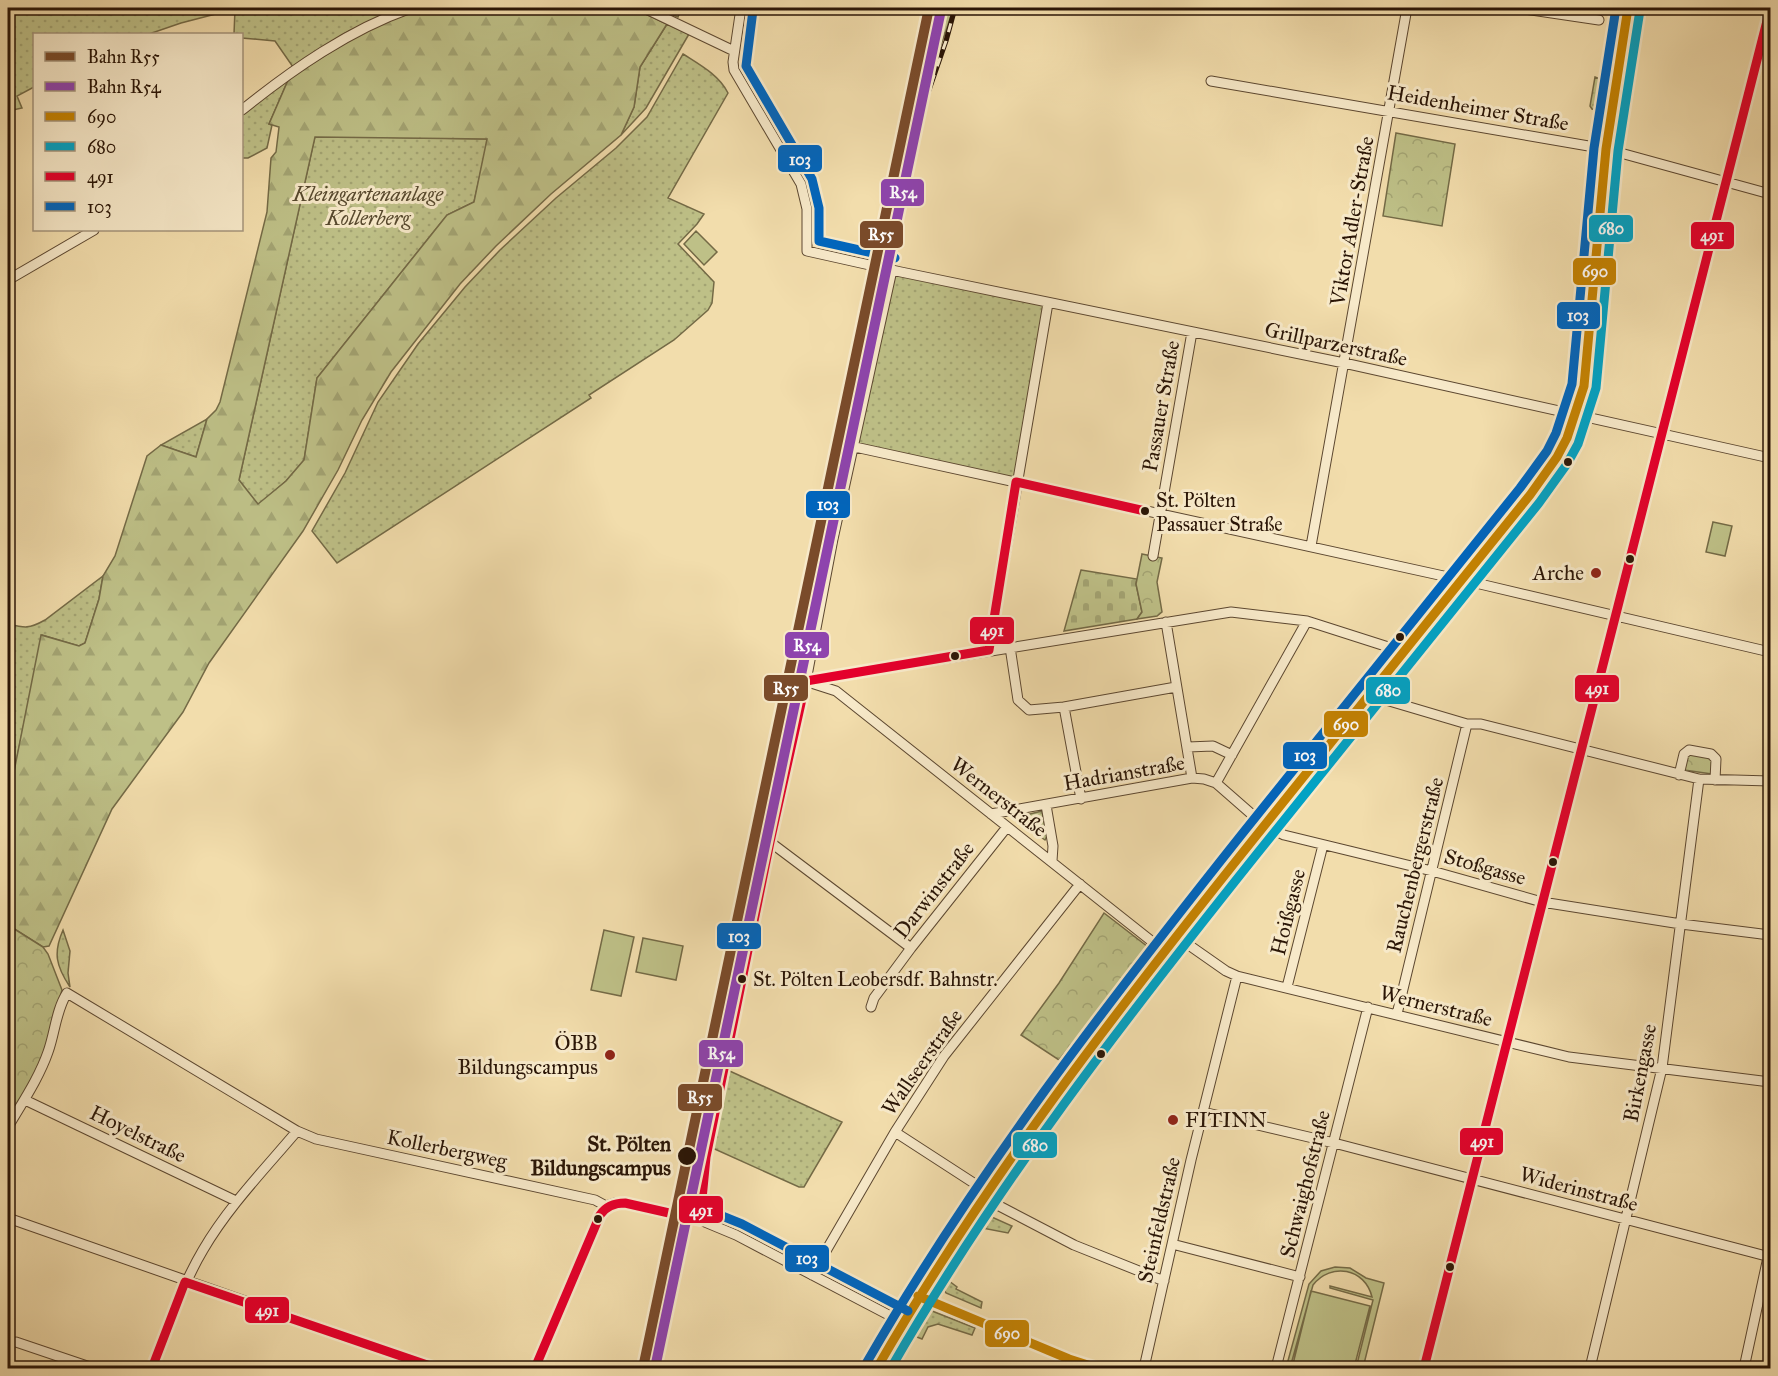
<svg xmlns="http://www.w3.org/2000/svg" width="1778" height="1376" font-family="'IM FELL Great Primer',serif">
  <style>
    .grass { fill: url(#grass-dots); stroke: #746a46; stroke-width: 1.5 }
    .forest { fill: url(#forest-firs); stroke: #746a46; stroke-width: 1.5; fill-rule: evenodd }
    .cemetery { fill: url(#cemetery-stones); stroke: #746a46; stroke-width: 1.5 }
    .park { fill: url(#park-crowns); stroke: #746a46; stroke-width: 1.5 }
    .pitch { fill: #bec087; stroke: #746a46; stroke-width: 1.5 }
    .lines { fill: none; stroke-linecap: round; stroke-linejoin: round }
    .minor-casing { stroke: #5c4730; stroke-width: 11 }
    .major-casing { stroke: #2a1506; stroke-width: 14 }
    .minor { stroke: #f7e9c9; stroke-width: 9 }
    .major { stroke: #f2ddac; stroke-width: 12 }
    .rail-casing { stroke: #2a1506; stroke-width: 5 }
    .rail { stroke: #f7e9c9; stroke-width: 3; stroke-dasharray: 9; stroke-linecap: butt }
    .bus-1-casing { stroke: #f7e9c9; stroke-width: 14 }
    .bus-2-casing { stroke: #f7e9c9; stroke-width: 14 }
    .bus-3-casing { stroke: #f7e9c9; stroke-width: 14 }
    .bus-4-casing { stroke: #f7e9c9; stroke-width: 14 }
    .bus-1 { stroke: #c48202; stroke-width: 9 }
    .bus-2 { stroke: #02a2c4; stroke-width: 9 }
    .bus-3 { stroke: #e4002b; stroke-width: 9 }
    .bus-4 { stroke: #0065bd; stroke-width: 9 }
    .rail-1-casing { stroke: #f7e9c9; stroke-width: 15 }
    .rail-2-casing { stroke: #f7e9c9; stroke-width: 15 }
    .rail-1 { stroke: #7a4b2a; stroke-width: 10 }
    .rail-2 { stroke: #8e44ad; stroke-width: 10 }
    .bus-dot { fill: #2a1506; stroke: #f7e9c9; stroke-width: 2 }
    .poi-dot { fill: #8f2418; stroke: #f7e9c9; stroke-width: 2 }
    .labels { text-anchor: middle; stroke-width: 6; stroke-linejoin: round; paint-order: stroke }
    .bus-label { font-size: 20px; fill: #2a1506; stroke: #f7e9c9; text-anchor: start }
    .street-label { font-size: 21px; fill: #2a1506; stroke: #f7e9c9 }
    .park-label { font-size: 21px; font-style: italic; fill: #56482d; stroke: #f7e9c9 }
    .poi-label { font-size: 21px; fill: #2a1506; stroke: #f7e9c9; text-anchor: end }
    .stop-label { font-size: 21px; font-weight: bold; fill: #2a1506; stroke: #f7e9c9; text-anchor: end }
    .line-badge { stroke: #f7e9c9; stroke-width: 2 }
    .badge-label { font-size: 16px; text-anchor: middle; font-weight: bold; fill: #fff }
  </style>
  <defs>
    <pattern id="grass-dots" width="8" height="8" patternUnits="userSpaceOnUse" patternTransform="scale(1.5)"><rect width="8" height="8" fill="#bec087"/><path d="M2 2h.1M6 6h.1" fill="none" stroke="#a3a473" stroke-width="1.8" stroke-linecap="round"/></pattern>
    <pattern id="forest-firs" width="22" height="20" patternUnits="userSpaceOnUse" patternTransform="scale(1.5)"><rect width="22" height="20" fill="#bec087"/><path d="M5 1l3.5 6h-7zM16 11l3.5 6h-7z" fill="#a3a473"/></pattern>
    <pattern id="cemetery-stones" width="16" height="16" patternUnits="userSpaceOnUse" patternTransform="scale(1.5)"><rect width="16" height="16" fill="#bec087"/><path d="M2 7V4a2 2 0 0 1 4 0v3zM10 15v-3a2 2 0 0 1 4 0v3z" fill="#a3a473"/></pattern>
    <pattern id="park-crowns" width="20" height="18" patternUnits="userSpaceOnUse" patternTransform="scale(1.5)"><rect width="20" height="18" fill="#bec087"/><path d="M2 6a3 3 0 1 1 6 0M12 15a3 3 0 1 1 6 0" fill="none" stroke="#a3a473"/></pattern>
  </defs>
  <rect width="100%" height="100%" fill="#f2ddac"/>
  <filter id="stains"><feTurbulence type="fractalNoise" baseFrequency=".00333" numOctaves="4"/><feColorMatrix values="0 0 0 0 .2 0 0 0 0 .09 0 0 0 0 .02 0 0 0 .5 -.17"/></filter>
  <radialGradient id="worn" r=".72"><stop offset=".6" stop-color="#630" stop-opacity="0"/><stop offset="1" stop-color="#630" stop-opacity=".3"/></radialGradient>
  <!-- grass -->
  <path class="grass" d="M 8,8 L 399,8 L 349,31 L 293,67 L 275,41 L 242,38 L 242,34 L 234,34 L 235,9 L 181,23 L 149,34 L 34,34 L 34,87 L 17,96 L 22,108 L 8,111 Z
    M 654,8 L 677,8 L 681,9 L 678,17 Z
    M 945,8 L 953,8 L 951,16 L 920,106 Z
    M 667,24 L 689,34 L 646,108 L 621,135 L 634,107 L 640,67 Z
    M 683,54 C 700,65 719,75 728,93 L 668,198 L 704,214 L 697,224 L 678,244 L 714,282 L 712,303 L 708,310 L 674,340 L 589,395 L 591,398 L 337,563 L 312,531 L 345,473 L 378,402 L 418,344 L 465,287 L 500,250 L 556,198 L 616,148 L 647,117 Z
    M 1595,77 L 1602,80 L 1597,110 L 1592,109 L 1590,106 Z
    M 289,78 L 269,124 L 272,125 L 267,148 L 248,158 L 242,158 L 242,115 Z
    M 315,136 L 488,139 L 474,202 L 447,215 L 317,378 L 304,460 L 286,481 L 258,505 L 239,480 Z
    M 892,270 L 1048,303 L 1016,482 L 855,447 Z
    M 207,419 L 196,457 L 161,445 Z
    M 103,576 L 99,599 L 85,643 L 79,646 L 42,635 L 8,802 L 8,624 C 25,628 29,629 45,620 Z
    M 1042,811 L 1047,836 L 1045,840 L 1032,831 L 1034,826 L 1028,821 L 1024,825 L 1018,817 Z
    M 63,930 L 70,951 L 68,973 L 70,987 C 56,966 53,953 63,930 Z
    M 723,1068 L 842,1122 L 804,1187 L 799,1187 L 708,1146 Z
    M 985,1214 L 1012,1226 L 1008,1233 L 977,1227 Z
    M 945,1278 L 957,1287 L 956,1289 L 982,1302 L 981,1308 L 946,1293 L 941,1285 Z
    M 932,1311 L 975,1328 L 972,1335 L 938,1324 L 928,1327 L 922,1339 L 912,1335 L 924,1314 Z"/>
  <!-- forest -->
  <path class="forest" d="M 425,8 L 633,8 L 667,24 L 640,67 L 634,107 L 621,135 L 551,194 L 496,246 L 460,284 L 391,372 L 362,420 L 338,470 L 303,531 L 209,663 L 183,712 L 112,809 L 49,946 L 43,947 L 8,925 L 8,802 L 41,635 L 79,646 L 85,643 L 99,599 L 103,576 L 115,556 L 147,456 L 161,445 L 196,457 L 207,419 L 216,410 L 220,402 L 267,212 L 271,158 L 276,152 L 279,127 L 269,124 L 289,78 L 353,38 L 387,21 ZM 315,137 L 487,139 L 474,202 L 447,215 L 317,378 L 304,460 L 286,481 L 258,504 L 239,480 Z"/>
  <!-- cemetery -->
  <path class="cemetery" d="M 1081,570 L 1137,579 L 1136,584 L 1142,612 L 1137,619 L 1064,631 Z"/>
  <!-- park -->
  <path class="park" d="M 1396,133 L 1455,144 L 1442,226 L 1383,216 Z
    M 1142,554 L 1162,558 L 1157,582 L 1162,612 L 1157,616 L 1137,619 L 1142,612 L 1136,584 Z
    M 1690,754 L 1710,757 L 1714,760 L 1712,774 L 1684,770 L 1687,756 Z
    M 1104,913 L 1148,947 L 1104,1011 L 1096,1014 L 1059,1060 L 1021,1035 L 1059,983 Z
    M 8,925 L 43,947 L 48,954 L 62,990 L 46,1051 L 22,1099 L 8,1121 Z"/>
  <!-- pitch -->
  <path class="pitch" d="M 696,231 L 717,252 L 704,265 L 684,244 Z
    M 1713,522 L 1732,526 L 1725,556 L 1706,552 Z
    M 604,930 L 634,937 L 621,996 L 591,990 Z
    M 643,938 L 683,946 L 676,980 L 636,972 Z
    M 1335,1267 L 1350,1268 L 1366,1278 L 1384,1283 L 1363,1368 L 1356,1368 L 1373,1300 L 1330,1288 L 1330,1286 L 1372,1297 C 1365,1268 1331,1262 1313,1285 L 1290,1368 L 1286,1368 L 1309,1284 L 1321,1271 Z
    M 1311,1291 L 1370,1306 L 1354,1368 L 1292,1368 Z"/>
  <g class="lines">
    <!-- minor casing -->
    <g class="minor-casing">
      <path id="minor" d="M 644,8 L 734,51
        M 741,8 L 733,62 L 734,70 L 801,184 L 807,209 L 807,251 L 901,272 L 1344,363 L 1770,458
        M 1518,8 L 1599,20
        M 1211,81 L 1606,149 L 1770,194
        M 242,110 C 293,69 349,30 411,8
        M 8,280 L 94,230
        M 855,447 L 1480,584 L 1770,652
        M 1311,546 L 1407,8
        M 1153,556 L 1192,332
        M 1166,622 L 1192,778
        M 1010,647 L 1018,700 L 1029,710 L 1064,707 L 1176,687
        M 989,650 L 1048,303
        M 806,681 L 1231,612 L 1307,621 L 1404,652
        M 808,682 L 836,691 L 1164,951
        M 1369,695 L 1467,724 L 1481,724 L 1699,779 L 1770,781
        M 1064,707 L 1081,799
        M 1188,747 L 1213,746 L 1232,755
        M 1679,775 L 1684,754 L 1689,750 L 1711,754 L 1716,759 L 1715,780
        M 1216,783 L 1307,621
        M 1046,805 L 1053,846 L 1052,861
        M 991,814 L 1192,778 L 1204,779 L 1216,783 L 1264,825 L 1284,835 L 1432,871 L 1542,902 L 1681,924 L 1770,935
        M 770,842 L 911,948
        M 1176,936 L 1226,971 L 1237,976 L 1569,1057 L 1770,1082
        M 1287,987 L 1323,845
        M 871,1007 L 874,998 L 911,948 L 1007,827
        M 1397,1014 L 1467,724
        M 25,1100 L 236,1201
        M 1203,1112 L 1334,1143 L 1770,1257
        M 8,1127 C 22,1103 39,1078 48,1052 C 55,1033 56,1010 67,993 L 297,1131 L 316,1139 L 595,1200 L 606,1206 L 615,1203 L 625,1203 L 700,1220 L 736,1235 L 902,1322
        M 895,1132 L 986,1191
        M 982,1197 L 1074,1245 L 1164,1281
        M 8,1218 L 436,1368
        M 700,1220 L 706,1157 L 724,1063 L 770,842 L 806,681 L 833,539 L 892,270
        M 1172,1244 L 1300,1277
        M 812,1275 L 895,1132 L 944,1056 L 1080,884
        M 918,1296 L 1069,1359 L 1097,1368
        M 16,1342 L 93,1368
        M 152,1368 C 168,1329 181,1287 203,1250 C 228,1207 264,1170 297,1131
        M 535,1368 L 600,1215 L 606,1206
        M 1144,1368 L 1191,1160 L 1237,976
        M 1276,1368 L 1368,1007
        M 1424,1368 L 1770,9
        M 1590,1368 L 1662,1068 L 1699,779
        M 1744,1368 L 1770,1248"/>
    </g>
    <!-- major casing -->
    <g class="major-casing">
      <path id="major" d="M 877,1368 C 968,1203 1083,1054 1200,906 C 1309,769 1420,632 1530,495 L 1557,457 L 1567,438 L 1584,386 L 1595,254 L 1606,149 L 1628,8"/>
    </g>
    <!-- minor -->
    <use href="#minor" class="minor"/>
    <!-- major -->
    <use href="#major" class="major"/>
    <!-- rail casing -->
    <g class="rail-casing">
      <path id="rail" d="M 887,239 L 909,165 L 919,119 L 946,41 L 955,8"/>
    </g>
    <!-- rail -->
    <use href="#rail" class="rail"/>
    <!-- bus-1 casing -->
    <g class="bus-1-casing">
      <path id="bus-1" d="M 918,1296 L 1069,1359 L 1097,1368
        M 877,1368 C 986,1179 1116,1011 1252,841 C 1344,726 1437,610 1530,495 L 1557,457 L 1567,438 L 1584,386 L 1606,149 L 1628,8"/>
    </g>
    <!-- bus-2 casing -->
    <g class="bus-2-casing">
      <path id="bus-2" d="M 891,1368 C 996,1185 1125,1019 1256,855 C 1350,737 1445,620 1539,503 L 1567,464 L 1578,444 L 1596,388 L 1618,151 L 1640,10"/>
    </g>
    <!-- bus-3 casing -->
    <g class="bus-3-casing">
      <path id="bus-3" d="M 152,1368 L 185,1282 L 436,1368
        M 535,1368 L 600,1215 C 606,1206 614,1203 625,1203 L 700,1220 L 706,1157 L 770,842 L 806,681 L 989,650 L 1016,482 L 1145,511
        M 1424,1368 L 1770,9"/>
    </g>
    <!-- bus-4 casing -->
    <g class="bus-4-casing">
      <path id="bus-4" d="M 753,10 L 746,66 L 812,179 L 819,208 L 819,241 L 895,258
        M 705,1209 L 742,1224 L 908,1311
        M 688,1219 L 694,1155 L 712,1061 L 794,679 L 821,536 L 880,267
        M 867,1362 C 976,1173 1106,1005 1242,834 C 1334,719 1428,603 1520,488 L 1547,451 L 1556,433 L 1572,384 L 1594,148 L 1616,8"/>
    </g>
    <!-- bus-1 -->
    <use href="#bus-1" class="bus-1"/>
    <!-- bus-2 -->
    <use href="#bus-2" class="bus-2"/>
    <!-- bus-3 -->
    <use href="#bus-3" class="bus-3"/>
    <!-- bus-4 -->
    <use href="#bus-4" class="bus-4"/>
    <!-- rail-1 casing -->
    <g class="rail-1-casing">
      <path id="rail-1" d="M 643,1368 L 929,8"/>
    </g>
    <!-- rail-2 casing -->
    <g class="rail-2-casing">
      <path id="rail-2" d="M 655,1368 L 941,10"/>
    </g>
    <!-- rail-1 -->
    <use href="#rail-1" class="rail-1"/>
    <!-- rail-2 -->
    <use href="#rail-2" class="rail-2"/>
  </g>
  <!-- markers -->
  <g class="bus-dot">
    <circle cx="1568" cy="462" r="5"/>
    <circle cx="1145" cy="511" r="5"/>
    <circle cx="1630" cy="559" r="5"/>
    <circle cx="1400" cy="637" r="5"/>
    <circle cx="955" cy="656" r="5"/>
    <circle cx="1553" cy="862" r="5"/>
    <circle cx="742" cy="979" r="5"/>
    <circle cx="1101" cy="1054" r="5"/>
    <circle cx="687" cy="1156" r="10"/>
    <circle cx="598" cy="1219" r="5"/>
    <circle cx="1450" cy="1267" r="5"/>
  </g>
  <g class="poi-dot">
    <circle cx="1596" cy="573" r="6"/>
    <circle cx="610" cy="1055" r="6"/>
    <circle cx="1173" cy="1120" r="6"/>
  </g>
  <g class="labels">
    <!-- bus labels -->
    <g class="bus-label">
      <text x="1156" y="507">St. Pölten<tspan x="1156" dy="24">Passauer Straße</tspan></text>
      <text x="753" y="986">St. Pölten Leobersdf. Bahnstr.</text>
    </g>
    <!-- street labels -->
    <g class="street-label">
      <text transform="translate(1478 108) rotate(10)" y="7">Heidenheimer Straße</text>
      <text transform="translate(1352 221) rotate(-80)" y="7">Viktor Adler-Straße</text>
      <text transform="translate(1336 344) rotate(12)" y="7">Grillparzerstraße</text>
      <text transform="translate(1161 406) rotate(-80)" y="7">Passauer Straße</text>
      <text transform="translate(1124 773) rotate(-10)" y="7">Hadrianstraße</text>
      <text transform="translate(999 797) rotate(38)" y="7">Wernerstraße</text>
      <text transform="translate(1415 865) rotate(-76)" y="7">Rauchenbergerstraße</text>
      <text transform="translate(1485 867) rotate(16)" y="7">Stoßgasse</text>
      <text transform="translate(934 890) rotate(-52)" y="7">Darwinstraße</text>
      <text transform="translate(1288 912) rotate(-76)" y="7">Hoißgasse</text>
      <text transform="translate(1436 1006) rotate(14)" y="7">Wernerstraße</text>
      <text transform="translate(922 1062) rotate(-55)" y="7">Wallseerstraße</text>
      <text transform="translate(1640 1073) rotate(-79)" y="7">Birkengasse</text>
      <text transform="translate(138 1134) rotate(26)" y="7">Hoyelstraße</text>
      <text transform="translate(447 1149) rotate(12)" y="7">Kollerbergweg</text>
      <text transform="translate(1305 1184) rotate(-76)" y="7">Schwaighofstraße</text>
      <text transform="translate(1579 1189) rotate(15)" y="7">Widerinstraße</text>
      <text transform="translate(1159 1220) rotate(-77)" y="7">Steinfeldstraße</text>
    </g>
    <!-- park labels -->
    <g class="park-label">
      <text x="368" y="201">Kleingartenanlage<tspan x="368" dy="24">Kollerberg</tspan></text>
    </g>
    <!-- poi labels -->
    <g class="poi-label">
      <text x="1584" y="580">Arche</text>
      <text x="598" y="1050">ÖBB<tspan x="598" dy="24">Bildungscampus</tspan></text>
      <text x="1185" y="1127" text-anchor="start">FITINN</text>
    </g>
    <!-- stop labels -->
    <g class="stop-label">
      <text x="671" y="1151">St. Pölten<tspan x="671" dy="24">Bildungscampus</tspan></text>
    </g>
  </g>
  <g class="line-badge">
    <rect x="777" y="144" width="46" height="29" rx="6" fill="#0065bd"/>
    <rect x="880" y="178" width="45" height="29" rx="6" fill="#8e44ad"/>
    <rect x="1588" y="214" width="46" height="29" rx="6" fill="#02a2c4"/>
    <rect x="859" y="220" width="45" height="29" rx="6" fill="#7a4b2a"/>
    <rect x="1690" y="221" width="45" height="29" rx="6" fill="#e4002b"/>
    <rect x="1572" y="257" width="45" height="29" rx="6" fill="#c48202"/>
    <rect x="1556" y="301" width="45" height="29" rx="6" fill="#0065bd"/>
    <rect x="805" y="490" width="46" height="29" rx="6" fill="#0065bd"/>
    <rect x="969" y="616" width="46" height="29" rx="6" fill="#e4002b"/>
    <rect x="784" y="631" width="46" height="28" rx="6" fill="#8e44ad"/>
    <rect x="763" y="674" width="46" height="28" rx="6" fill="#7a4b2a"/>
    <rect x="1574" y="674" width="46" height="29" rx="6" fill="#e4002b"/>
    <rect x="1365" y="676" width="46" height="29" rx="6" fill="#02a2c4"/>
    <rect x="1323" y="710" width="46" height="28" rx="6" fill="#c48202"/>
    <rect x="1282" y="741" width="46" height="29" rx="6" fill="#0065bd"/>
    <rect x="716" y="922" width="46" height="28" rx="6" fill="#0065bd"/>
    <rect x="698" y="1039" width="46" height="29" rx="6" fill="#8e44ad"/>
    <rect x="677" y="1083" width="46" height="29" rx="6" fill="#7a4b2a"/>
    <rect x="1459" y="1127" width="45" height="29" rx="6" fill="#e4002b"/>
    <rect x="1012" y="1131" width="46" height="28" rx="6" fill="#02a2c4"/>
    <rect x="678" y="1195" width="46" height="29" rx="6" fill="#e4002b"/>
    <rect x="784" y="1244" width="46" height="29" rx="6" fill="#0065bd"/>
    <rect x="244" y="1296" width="46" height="28" rx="6" fill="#e4002b"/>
    <rect x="984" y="1319" width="46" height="29" rx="6" fill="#c48202"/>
  </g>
  <g class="badge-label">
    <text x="800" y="165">103</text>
    <text x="903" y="198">R54</text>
    <text x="1611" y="234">680</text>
    <text x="881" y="240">R55</text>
    <text x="1712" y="241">491</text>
    <text x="1595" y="277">690</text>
    <text x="1578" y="321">103</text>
    <text x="828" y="510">103</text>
    <text x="992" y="636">491</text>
    <text x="807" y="651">R54</text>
    <text x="786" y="694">R55</text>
    <text x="1597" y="694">491</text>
    <text x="1388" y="696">680</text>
    <text x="1346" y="730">690</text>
    <text x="1305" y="761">103</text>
    <text x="739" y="942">103</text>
    <text x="721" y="1059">R54</text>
    <text x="700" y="1103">R55</text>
    <text x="1482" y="1147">491</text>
    <text x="1035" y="1151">680</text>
    <text x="701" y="1216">491</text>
    <text x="807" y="1264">103</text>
    <text x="267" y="1316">491</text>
    <text x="1007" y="1339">690</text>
  </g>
  <!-- margin -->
  <rect width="1778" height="1376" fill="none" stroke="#f2ddac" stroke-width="30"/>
  <rect x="9" y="9" width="1760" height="1358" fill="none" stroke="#2a1506" stroke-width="3"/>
  <rect x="15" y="15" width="1748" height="1346" fill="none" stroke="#2a1506" stroke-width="1.5"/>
  <!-- legend -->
  <rect x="33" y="33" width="210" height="198" fill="#f7e9c9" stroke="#a5947b" stroke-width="1.5"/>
  <rect x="45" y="52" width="30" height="9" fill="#7a4b2a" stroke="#a5947b" stroke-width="1.5"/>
  <text x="87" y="63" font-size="18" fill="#2a1506">Bahn R55</text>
  <rect x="45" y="82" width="30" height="9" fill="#8e44ad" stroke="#a5947b" stroke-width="1.5"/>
  <text x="87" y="93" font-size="18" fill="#2a1506">Bahn R54</text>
  <rect x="45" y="112" width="30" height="9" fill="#c48202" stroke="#a5947b" stroke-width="1.5"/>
  <text x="87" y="123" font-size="18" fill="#2a1506">690</text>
  <rect x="45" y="142" width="30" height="9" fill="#02a2c4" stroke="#a5947b" stroke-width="1.5"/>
  <text x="87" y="153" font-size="18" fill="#2a1506">680</text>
  <rect x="45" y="172" width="30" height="9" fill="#e4002b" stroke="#a5947b" stroke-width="1.5"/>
  <text x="87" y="183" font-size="18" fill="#2a1506">491</text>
  <rect x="45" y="202" width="30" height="9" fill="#0065bd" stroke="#a5947b" stroke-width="1.5"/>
  <text x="87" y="213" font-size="18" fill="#2a1506">103</text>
  <rect width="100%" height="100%" filter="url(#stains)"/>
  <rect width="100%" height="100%" fill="url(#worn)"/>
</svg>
